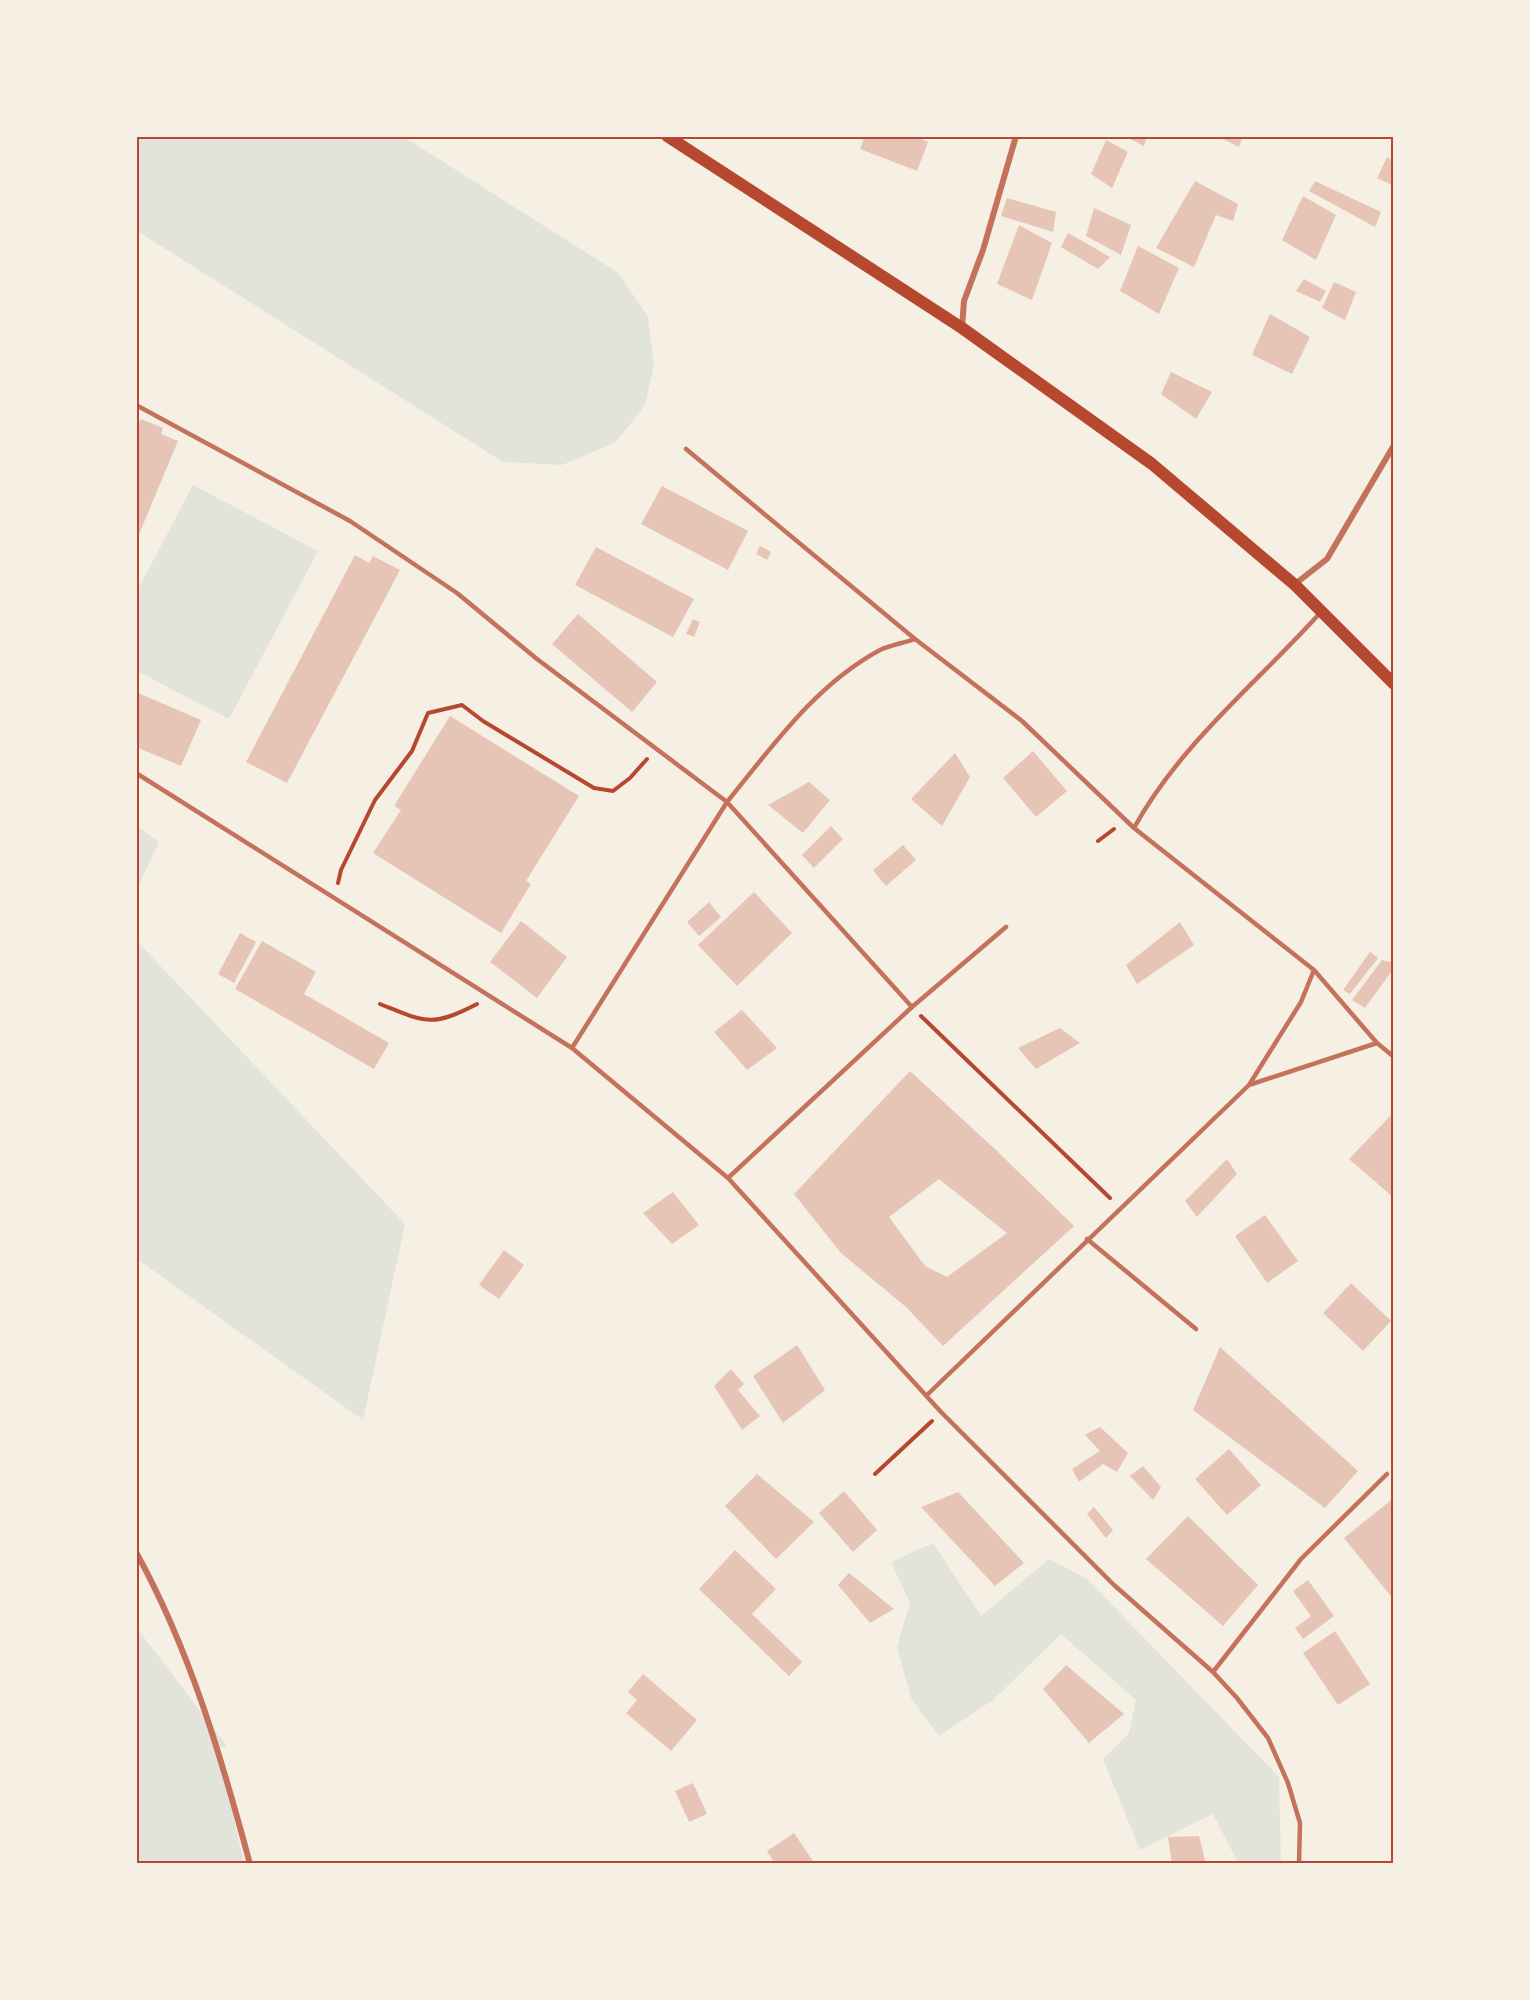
<svg xmlns="http://www.w3.org/2000/svg" width="1530" height="2000" font-family="'Crimson Pro',serif">
  <style>
    .green { fill: #e2e4dc }
    .building { fill: #e6c5b7; fill-rule: evenodd }
    .lines { fill: none; stroke-linecap: round; stroke-linejoin: round }
    .path { stroke: #b5482f; stroke-width: 4 }
    .service { stroke: #c5725c; stroke-width: 4.5 }
    .minor { stroke: #c5725c; stroke-width: 6 }
    .secondary { stroke: #b5482f; stroke-width: 12 }
    .neatline { fill: none; stroke: #b5482f; stroke-width: 2 }
  </style>
  <rect width="100%" height="100%" fill="#f6efe4"/>
  <!-- green -->
  <path class="green" d="M 136,137 L 404,137 L 617,272 L 648,316 L 654,366 L 645,405 L 616,442 L 562,465 L 503,462 L 137,231 Z
    M 193,485 L 318,551 L 229,719 L 137,671 L 137,591 Z
    M 137,826 L 159,842 L 137,889 Z
    M 136,940 L 405,1224 L 363,1420 L 137,1259 Z
    M 933,1543 L 981,1616 L 1049,1559 L 1087,1579 L 1279,1777 L 1281,1863 L 1238,1863 L 1213,1814 L 1140,1850 L 1103,1759 L 1129,1733 L 1136,1700 L 1061,1634 L 993,1700 L 939,1736 L 911,1698 L 897,1647 L 910,1603 L 891,1562 Z
    M 136,1627 L 227,1746 L 218,1748 L 244,1863 L 137,1863 Z"/>
  <!-- building -->
  <path class="building" d="M 865,136 L 914,136 L 928,142 L 917,171 L 860,149 Z
    M 1124,136 L 1147,136 L 1144,146 Z
    M 1217,136 L 1243,136 L 1239,147 Z
    M 1106,140 L 1128,152 L 1112,188 L 1091,174 Z
    M 1387,157 L 1394,161 L 1394,186 L 1377,178 Z
    M 1195,181 L 1238,204 L 1233,221 L 1216,215 L 1194,267 L 1156,248 Z
    M 1315,181 L 1381,212 L 1375,227 L 1309,191 Z
    M 1303,196 L 1336,215 L 1316,260 L 1282,240 Z
    M 1007,198 L 1056,212 L 1053,232 L 1001,216 Z
    M 1094,208 L 1131,225 L 1121,255 L 1086,236 Z
    M 1019,225 L 1052,243 L 1032,300 L 997,284 Z
    M 1068,233 L 1110,257 L 1098,269 L 1061,247 Z
    M 1138,246 L 1179,268 L 1159,314 L 1120,291 Z
    M 1304,279 L 1326,291 L 1320,302 L 1296,291 Z
    M 1334,282 L 1356,292 L 1345,320 L 1322,308 Z
    M 1270,314 L 1310,337 L 1292,374 L 1252,355 Z
    M 1171,372 L 1212,392 L 1196,419 L 1161,394 Z
    M 141,419 L 163,428 L 161,434 L 178,441 L 137,539 L 136,429 Z
    M 662,486 L 748,531 L 728,570 L 641,524 Z
    M 760,546 L 771,552 L 767,560 L 756,554 Z
    M 596,547 L 694,599 L 673,637 L 575,585 Z
    M 355,555 L 369,563 L 373,556 L 400,570 L 287,783 L 246,762 Z
    M 578,614 L 657,682 L 632,712 L 552,644 Z
    M 693,619 L 700,622 L 694,637 L 686,634 Z
    M 136,692 L 201,720 L 181,766 L 136,747 Z
    M 450,716 L 579,796 L 526,881 L 531,884 L 501,933 L 373,853 L 401,810 L 394,806 Z
    M 1033,751 L 1067,791 L 1036,817 L 1003,778 Z
    M 955,753 L 970,777 L 942,826 L 911,799 Z
    M 809,782 L 830,800 L 803,833 L 768,805 Z
    M 831,826 L 843,839 L 814,868 L 802,855 Z
    M 903,845 L 916,860 L 886,886 L 873,870 Z
    M 754,892 L 792,933 L 737,986 L 698,945 Z
    M 709,902 L 721,917 L 699,936 L 687,922 Z
    M 521,921 L 567,957 L 537,998 L 490,962 Z
    M 1180,922 L 1194,945 L 1137,984 L 1126,965 Z
    M 240,933 L 256,942 L 234,983 L 218,974 Z
    M 262,941 L 316,972 L 304,994 L 389,1043 L 374,1069 L 235,989 Z
    M 1370,952 L 1378,958 L 1350,994 L 1343,990 Z
    M 1382,960 L 1394,963 L 1394,968 L 1365,1008 L 1352,1000 Z
    M 742,1010 L 777,1048 L 747,1070 L 714,1032 Z
    M 1060,1028 L 1080,1043 L 1036,1069 L 1018,1048 Z
    M 910,1071 L 997,1151 L 1074,1226 L 943,1346 L 906,1307 L 841,1253 L 794,1194 ZM 939,1179 L 1007,1233 L 947,1277 L 925,1266 L 889,1217 Z
    M 1392,1114 L 1394,1116 L 1394,1198 L 1349,1159 Z
    M 1227,1159 L 1237,1174 L 1197,1217 L 1185,1201 Z
    M 673,1192 L 699,1225 L 672,1244 L 643,1213 Z
    M 1265,1215 L 1298,1261 L 1267,1283 L 1235,1236 Z
    M 504,1250 L 524,1265 L 499,1299 L 479,1285 Z
    M 1351,1283 L 1391,1321 L 1363,1351 L 1323,1313 Z
    M 797,1345 L 825,1390 L 783,1423 L 753,1376 Z
    M 1220,1347 L 1358,1471 L 1325,1508 L 1193,1410 Z
    M 731,1369 L 744,1384 L 738,1390 L 760,1416 L 742,1430 L 714,1386 Z
    M 1100,1427 L 1128,1453 L 1117,1472 L 1103,1464 L 1079,1482 L 1072,1469 L 1100,1451 L 1085,1435 Z
    M 1229,1449 L 1261,1485 L 1227,1515 L 1195,1479 Z
    M 1143,1466 L 1161,1487 L 1153,1500 L 1130,1476 Z
    M 757,1474 L 814,1522 L 776,1559 L 725,1506 Z
    M 844,1491 L 877,1530 L 853,1552 L 819,1513 Z
    M 958,1492 L 1024,1563 L 995,1586 L 921,1507 Z
    M 1391,1500 L 1394,1503 L 1394,1600 L 1344,1538 Z
    M 1094,1507 L 1113,1530 L 1106,1538 L 1087,1514 Z
    M 1188,1516 L 1258,1585 L 1223,1626 L 1146,1559 Z
    M 735,1550 L 776,1589 L 752,1614 L 802,1662 L 789,1676 L 699,1589 Z
    M 849,1573 L 894,1609 L 870,1623 L 838,1585 Z
    M 1308,1580 L 1334,1616 L 1303,1639 L 1295,1628 L 1311,1616 L 1293,1591 Z
    M 1335,1631 L 1370,1684 L 1338,1705 L 1303,1653 Z
    M 1066,1665 L 1124,1714 L 1089,1743 L 1043,1689 Z
    M 643,1674 L 697,1720 L 671,1751 L 626,1713 L 637,1700 L 628,1692 Z
    M 693,1783 L 707,1814 L 689,1822 L 675,1791 Z
    M 794,1833 L 815,1864 L 775,1864 L 767,1851 Z
    M 1199,1836 L 1206,1864 L 1172,1864 L 1168,1837 Z"/>
  <g class="lines">
    <!-- path -->
    <path class="path" d="M 1098,841 L 1114,829
      M 338,883 L 341,870 L 375,800 L 412,751 L 428,713 L 462,705 L 483,721 L 594,788 L 613,791 L 630,778 L 647,759
      M 380,1004 C 425,1022 431,1028 477,1004
      M 921,1016 L 1110,1198
      M 875,1474 L 932,1421"/>
    <!-- service -->
    <path class="service" d="M 136,405 L 350,521 L 457,593 L 537,659 L 727,802 C 772,747 815,685 880,650 C 890,645 904,643 915,639 L 1022,721 L 1134,828 L 1314,970 L 1377,1043 L 1394,1057
      M 686,449 L 915,639
      M 136,773 L 572,1048 L 728,1178 L 941,1412 L 1114,1585 L 1213,1672 L 1237,1698 L 1268,1738 L 1288,1783 L 1300,1823 L 1299,1864
      M 1134,828 C 1180,744 1257,683 1320,613
      M 572,1048 L 727,802 L 912,1007
      M 1249,1085 L 1377,1043
      M 728,1178 L 912,1007 L 1006,927
      M 1087,1239 L 1196,1329
      M 927,1395 L 1249,1085 L 1301,1002 L 1314,970
      M 1213,1672 L 1301,1559 L 1387,1474"/>
    <!-- minor -->
    <path class="minor" d="M 962,328 L 964,301 L 983,250 L 1016,136
      M 1295,584 L 1327,559 L 1394,445
      M 136,1552 C 190,1650 221,1756 250,1864"/>
    <!-- secondary -->
    <path class="secondary" d="M 667,136 L 962,328 L 1152,464 L 1295,585 L 1394,684"/>
  </g>
  <!-- border -->
  <rect width="1530" height="2000" fill="none" stroke="#f6efe4" stroke-width="276"/>
  <rect x="138" y="138" width="1254" height="1724" class="neatline"/>
</svg>
